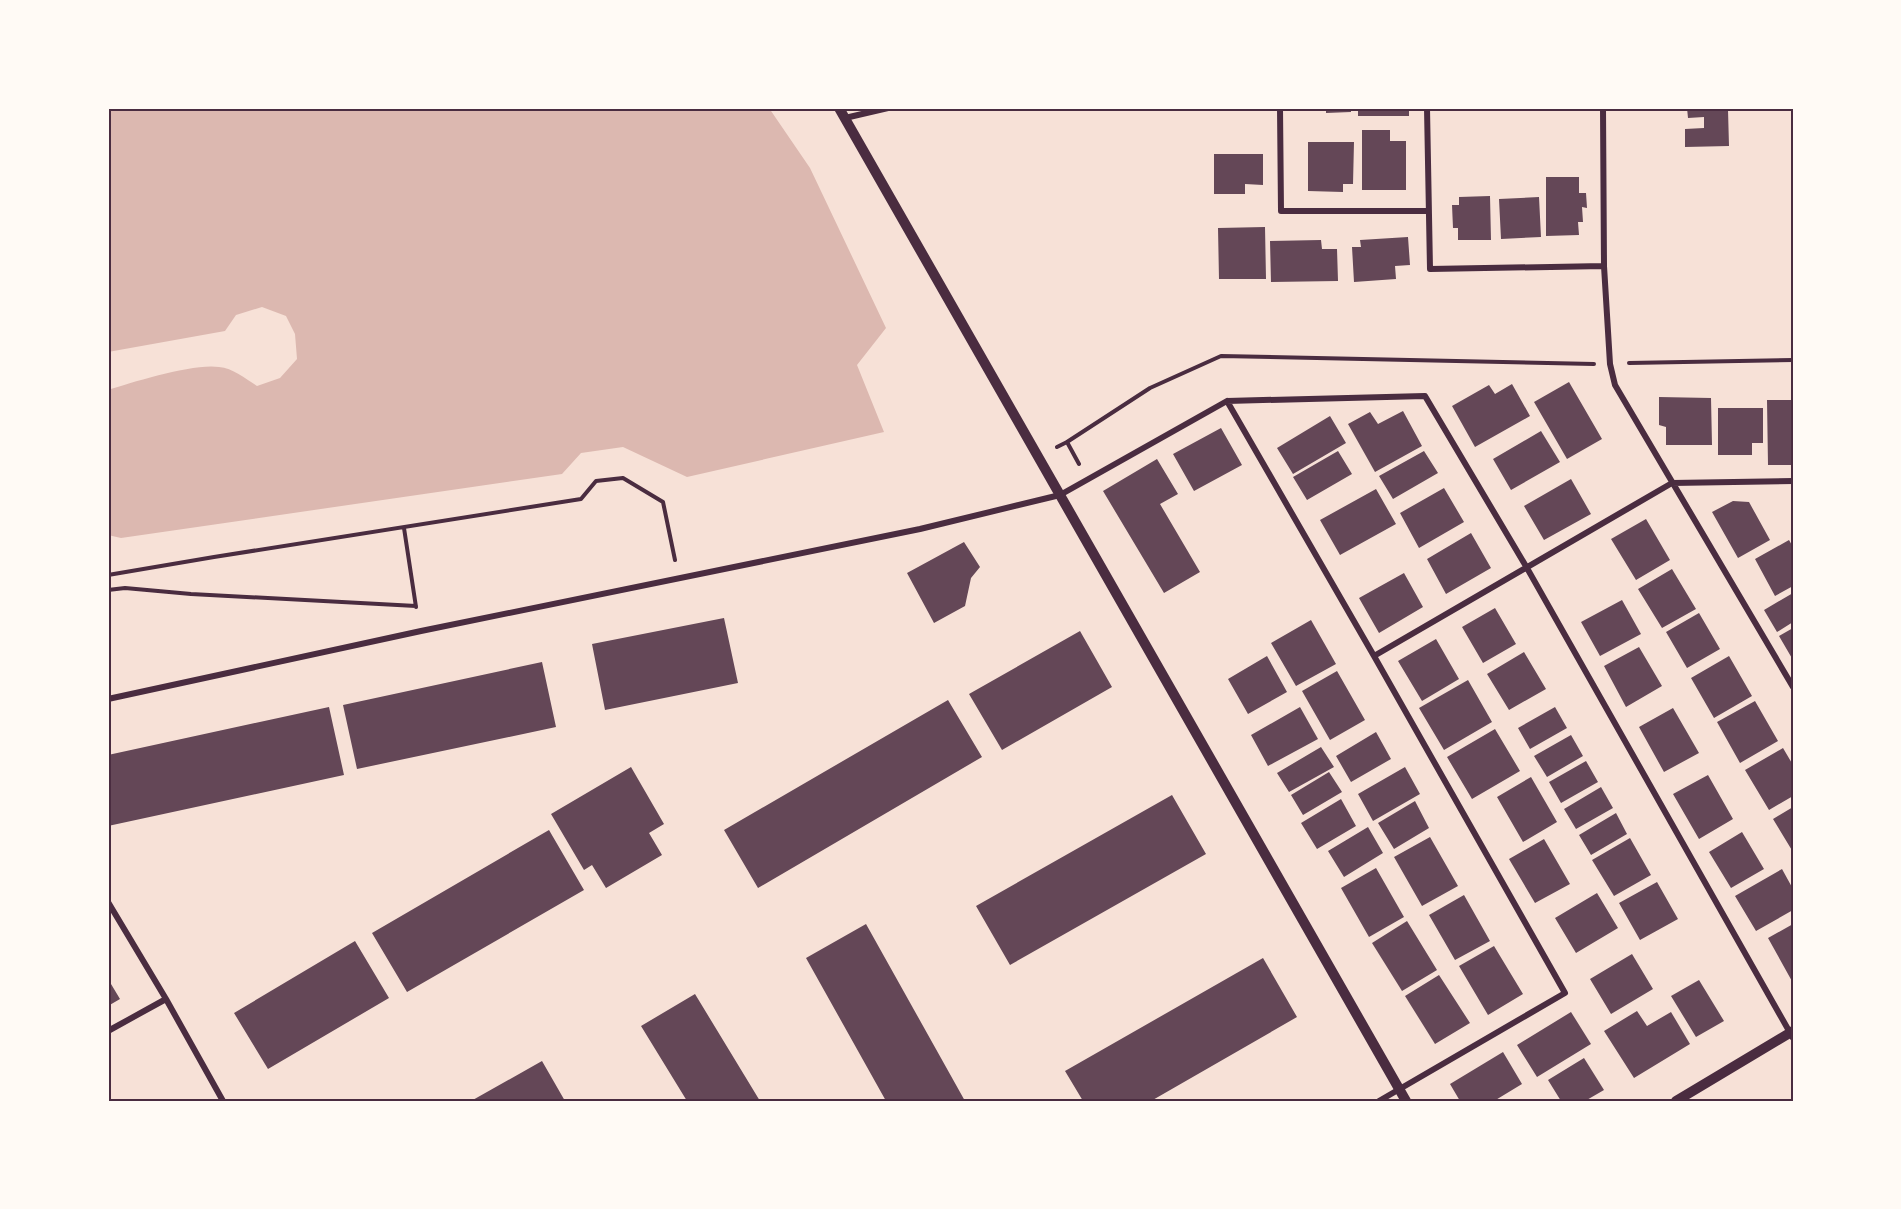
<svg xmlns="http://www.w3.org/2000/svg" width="1901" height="1209" font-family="Lora,serif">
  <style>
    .water { fill: #dcb8b0 }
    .building { fill: #644757 }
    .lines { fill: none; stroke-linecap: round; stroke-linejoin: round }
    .path { stroke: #4a2c40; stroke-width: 4 }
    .minor { stroke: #4a2c40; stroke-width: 6 }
    .tertiary { stroke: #4a2c40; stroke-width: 10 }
    .neatline { fill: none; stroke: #4a2c40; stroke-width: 2 }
  </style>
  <rect width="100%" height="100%" fill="#f7e1d7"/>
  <!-- water -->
  <path class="water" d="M 108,108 L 769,108 L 810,168 L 886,328 L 857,365 L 884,432 L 687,477 L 623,447 L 581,453 L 562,474 L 121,538 L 108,535 L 108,390 C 133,382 194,363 219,367 C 233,368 246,379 257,386 L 280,378 L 297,359 L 295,334 L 286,316 L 262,307 L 236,315 L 225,331 L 108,352 Z"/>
  <!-- building -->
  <path class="building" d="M 1326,108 L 1351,108 L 1351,112 L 1326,113 Z
    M 1358,108 L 1409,108 L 1409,116 L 1358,116 Z
    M 1687,108 L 1738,108 L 1738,110 L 1728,110 L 1729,146 L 1685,147 L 1685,129 L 1704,128 L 1704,117 L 1688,118 Z
    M 1362,130 L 1390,130 L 1390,141 L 1406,141 L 1406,190 L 1362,190 Z
    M 1308,142 L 1354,142 L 1353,184 L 1343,184 L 1343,192 L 1308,191 Z
    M 1214,154 L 1263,154 L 1263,185 L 1245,184 L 1245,194 L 1214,194 Z
    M 1546,177 L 1579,177 L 1579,193 L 1586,193 L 1587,208 L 1582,207 L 1583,222 L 1578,222 L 1579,235 L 1546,236 Z
    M 1490,196 L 1491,240 L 1458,240 L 1458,228 L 1453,228 L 1452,205 L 1459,205 L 1459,197 Z
    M 1539,197 L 1541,237 L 1501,239 L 1499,199 Z
    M 1265,227 L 1266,279 L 1219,279 L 1218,228 Z
    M 1408,237 L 1410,265 L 1395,266 L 1396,279 L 1354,282 L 1352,247 L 1361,247 L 1360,240 Z
    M 1321,240 L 1322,249 L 1337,249 L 1338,281 L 1271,282 L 1270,241 Z
    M 1569,382 L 1602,439 L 1567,459 L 1534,402 Z
    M 1512,384 L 1530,416 L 1475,447 L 1452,406 L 1489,385 L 1495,394 Z
    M 1659,397 L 1711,398 L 1712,445 L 1666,445 L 1666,427 L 1659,425 Z
    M 1767,400 L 1793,400 L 1793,465 L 1768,465 Z
    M 1718,408 L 1763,408 L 1763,443 L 1752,443 L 1752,455 L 1718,455 Z
    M 1403,411 L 1422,446 L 1375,472 L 1348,424 L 1370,412 L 1378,424 Z
    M 1330,416 L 1346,443 L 1293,474 L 1277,448 Z
    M 1221,428 L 1242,465 L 1194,491 L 1173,454 Z
    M 1541,431 L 1560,462 L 1511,490 L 1493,459 Z
    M 1338,451 L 1352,474 L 1307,500 L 1293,477 Z
    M 1424,451 L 1438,473 L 1393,499 L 1379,476 Z
    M 1157,459 L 1178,494 L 1160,504 L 1200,572 L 1164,593 L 1103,491 Z
    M 1571,479 L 1591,514 L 1544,540 L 1524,506 Z
    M 1444,488 L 1464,522 L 1419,548 L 1400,513 Z
    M 1376,489 L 1396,524 L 1340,555 L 1320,520 Z
    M 1733,501 L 1749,502 L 1770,540 L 1738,558 L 1712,512 Z
    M 1646,519 L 1670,560 L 1636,580 L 1611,539 Z
    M 1471,533 L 1491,568 L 1446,594 L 1427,559 Z
    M 1789,540 L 1793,547 L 1793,586 L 1775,596 L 1755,559 Z
    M 964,542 L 980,567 L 971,578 L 965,606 L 934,623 L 907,573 Z
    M 1672,569 L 1696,609 L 1662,628 L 1638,589 Z
    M 1404,573 L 1423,607 L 1379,633 L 1359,598 Z
    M 1793,593 L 1793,622 L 1777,632 L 1764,610 Z
    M 1622,600 L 1641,634 L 1600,656 L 1581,622 Z
    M 1495,608 L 1516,644 L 1483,663 L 1462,627 Z
    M 1699,613 L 1720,649 L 1687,668 L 1666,632 Z
    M 724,618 L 738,683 L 605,710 L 592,644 Z
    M 1311,620 L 1336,664 L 1296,686 L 1271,643 Z
    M 1793,628 L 1793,660 L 1779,636 Z
    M 1080,631 L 1112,687 L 1002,750 L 969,694 Z
    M 1436,639 L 1459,679 L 1422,701 L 1398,661 Z
    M 1639,647 L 1662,686 L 1626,707 L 1604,666 Z
    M 1524,652 L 1546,689 L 1509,710 L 1487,674 Z
    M 1267,656 L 1287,692 L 1248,714 L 1228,679 Z
    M 1729,656 L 1752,696 L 1714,718 L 1691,678 Z
    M 542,662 L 556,727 L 357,769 L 343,705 Z
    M 1337,671 L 1365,720 L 1330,740 L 1302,691 Z
    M 1468,680 L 1492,722 L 1444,750 L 1419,708 Z
    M 948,700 L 982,757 L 758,888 L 724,830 Z
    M 1755,701 L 1778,741 L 1740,763 L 1717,722 Z
    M 329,707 L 344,775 L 108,826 L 108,755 Z
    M 1300,707 L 1318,739 L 1268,766 L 1251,735 Z
    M 1555,707 L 1567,728 L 1530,749 L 1518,728 Z
    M 1673,708 L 1699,753 L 1664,772 L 1639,727 Z
    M 1495,729 L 1520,771 L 1472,799 L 1447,757 Z
    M 1376,732 L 1391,759 L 1351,782 L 1336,756 Z
    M 1571,735 L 1583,756 L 1547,777 L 1534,756 Z
    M 1321,747 L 1334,767 L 1289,792 L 1277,773 Z
    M 1783,748 L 1793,765 L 1793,796 L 1769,810 L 1745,770 Z
    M 1586,761 L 1598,782 L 1561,803 L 1549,782 Z
    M 631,767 L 664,824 L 649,833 L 662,855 L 606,888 L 592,865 L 584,870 L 551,814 Z
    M 1405,767 L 1420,794 L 1373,821 L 1358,794 Z
    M 1329,772 L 1342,792 L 1303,815 L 1291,795 Z
    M 1708,775 L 1733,819 L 1699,839 L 1673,794 Z
    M 1531,777 L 1557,822 L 1523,842 L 1497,797 Z
    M 1601,787 L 1613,808 L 1576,829 L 1564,809 Z
    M 1172,795 L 1206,854 L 1010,965 L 976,906 Z
    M 1341,799 L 1356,826 L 1317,849 L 1301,823 Z
    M 1415,801 L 1429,828 L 1394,849 L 1378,823 Z
    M 1793,807 L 1793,852 L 1773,819 Z
    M 1616,813 L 1627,834 L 1591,855 L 1579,835 Z
    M 1368,827 L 1383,853 L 1344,877 L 1328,851 Z
    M 549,830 L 584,890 L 407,992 L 372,933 Z
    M 1742,832 L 1764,869 L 1731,888 L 1709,852 Z
    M 1430,837 L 1458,886 L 1422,906 L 1394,857 Z
    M 1630,838 L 1651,875 L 1614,896 L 1592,860 Z
    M 1544,839 L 1570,884 L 1535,903 L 1509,859 Z
    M 1376,868 L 1404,917 L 1369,937 L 1341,888 Z
    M 1782,869 L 1793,889 L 1793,910 L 1756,931 L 1735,896 Z
    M 1657,882 L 1678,919 L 1640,940 L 1619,903 Z
    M 1597,893 L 1618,928 L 1576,953 L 1555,918 Z
    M 1464,895 L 1490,941 L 1455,960 L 1429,915 Z
    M 1407,921 L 1437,970 L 1402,991 L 1372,943 Z
    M 866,924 L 965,1101 L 886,1101 L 806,958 Z
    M 1793,924 L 1793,983 L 1768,938 Z
    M 355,941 L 389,998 L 268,1069 L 234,1013 Z
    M 1494,946 L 1523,994 L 1488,1015 L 1459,966 Z
    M 1632,954 L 1653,989 L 1611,1014 L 1590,979 Z
    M 1263,958 L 1297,1017 L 1151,1101 L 1083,1101 L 1065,1071 Z
    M 1439,975 L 1470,1023 L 1435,1044 L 1405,996 Z
    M 108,979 L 120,999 L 108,1006 Z
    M 1699,980 L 1724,1021 L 1696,1037 L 1671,996 Z
    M 695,994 L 760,1101 L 687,1101 L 641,1026 Z
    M 1637,1011 L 1647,1026 L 1671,1012 L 1690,1044 L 1634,1078 L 1604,1031 Z
    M 1571,1012 L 1591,1044 L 1537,1077 L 1517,1045 Z
    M 1503,1052 L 1522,1084 L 1494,1101 L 1460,1101 L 1450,1084 Z
    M 1584,1058 L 1604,1090 L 1585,1101 L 1561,1101 L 1548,1080 Z
    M 542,1061 L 565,1101 L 471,1101 Z"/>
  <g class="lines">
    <!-- path -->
    <path class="path" d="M 1629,363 L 1793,360
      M 1067,442 L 1150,388 L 1221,356 L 1594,364
      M 1057,447 L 1067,442 L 1079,464
      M 404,528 L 416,607
      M 108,575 L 214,557 L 581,499 L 596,481 L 623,478 L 663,502 L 675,560
      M 108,590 L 125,588 L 191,594 L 416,606"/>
    <!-- minor -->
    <path class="minor" d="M 1280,108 L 1281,211 L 1427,211
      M 1427,108 L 1430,269 L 1604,266
      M 1603,108 L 1604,266 L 1610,364 L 1615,385 L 1793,687
      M 845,118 L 888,108 L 905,108
      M 1227,401 L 1374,656 L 1565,993 L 1379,1101
      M 1374,656 L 1672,483 L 1793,481
      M 108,699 L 421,631 L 920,529 L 1060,495 L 1227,401 L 1425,396 L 1527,568 L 1793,1038
      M 108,902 L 166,999 L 223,1101
      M 108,1031 L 166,999"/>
    <!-- tertiary -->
    <path class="tertiary" d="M 839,108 L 1406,1101
      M 1676,1101 L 1793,1031"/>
  </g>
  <!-- border -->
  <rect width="1901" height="1209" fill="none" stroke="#fffaf5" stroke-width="219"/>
  <rect x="110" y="110" width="1682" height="990" class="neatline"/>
</svg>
